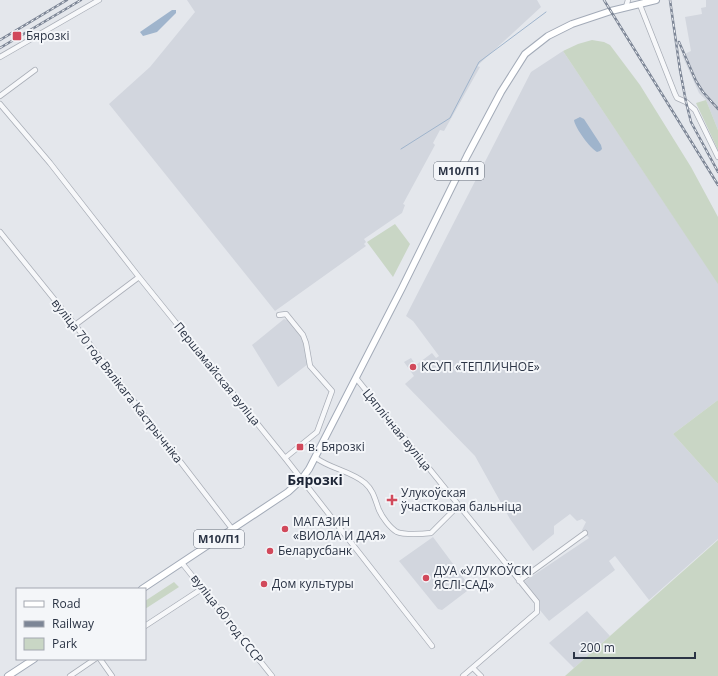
<svg xmlns="http://www.w3.org/2000/svg" width="718" height="676" font-family="'Open Sans',sans-serif">
  <style>
    .built { fill: #d2d6de }
    .green { fill: #c9d6c5 }
    .water { fill: #9fb4cc }
    .lines { fill: none; stroke-linecap: round; stroke-linejoin: round }
    .stream { stroke: #9fb4cc; stroke-width: 1 }
    .minor-casing { stroke: #a9aeb7; stroke-width: 6 }
    .major-casing { stroke: #a3abb8; stroke-width: 8 }
    .minor { stroke: #f7f8fa; stroke-width: 4.5 }
    .major { stroke: #fff; stroke-width: 6 }
    .rail-casing { stroke: #7d8696; stroke-width: 2.5 }
    .rail { stroke: #f4f6f9; stroke-width: 1; stroke-dasharray: 3; stroke-linecap: butt }
    .poi-dot { fill: #d1495b; stroke: #f4f6f9; stroke-width: 1.5 }
    .labels { text-anchor: middle; stroke-width: 4; stroke-linejoin: round; paint-order: stroke }
    .shield { fill: #f4f6f9; stroke: #676e7b; stroke-width: 1 }
    .shield-label { font-size: 11px; font-weight: bold; fill: #2b3445 }
    .poi-label { font-size: 12px; fill: #2b3445; stroke: #f4f6f9; text-anchor: start }
    .street-label { font-size: 12px; fill: #2b3445; stroke: #f4f6f9 }
    .quarter-label { font-size: 14px; font-weight: bold; fill: #1d2536; stroke: #f4f6f9 }
  </style>
  <rect width="100%" height="100%" fill="#e4e7ec"/>
  <!-- built -->
  <path class="built" d="M 187,0 L 537,0 L 541,7 L 477,66 L 480,67 L 444,131 L 440,130 L 433,143 L 435,145 L 403,204 L 405,205 L 402,213 L 364,239 L 366,242 L 364,244 L 366,246 L 275,311 L 109,104 L 150,67 L 195,12 Z
    M 706,0 L 718,0 L 718,130 L 706,100 L 699,93 L 682,55 L 691,51 L 685,17 L 702,14 L 701,8 L 706,7 Z
    M 563,51 L 718,283 L 718,400 L 673,434 L 718,484 L 718,539 L 649,600 L 615,556 L 609,561 L 615,570 L 549,621 L 519,585 L 589,538 L 582,530 L 586,522 L 582,519 L 577,521 L 570,514 L 554,526 L 554,534 L 533,551 L 510,519 L 475,456 L 405,384 L 414,376 L 404,362 L 411,358 L 416,365 L 432,353 L 436,358 L 439,356 L 413,321 L 406,316 L 531,72 Z
    M 284,319 L 289,321 L 303,339 L 308,364 L 278,387 L 252,345 Z
    M 433,537 L 471,588 L 442,610 L 438,609 L 399,561 Z
    M 587,611 L 610,636 L 574,668 L 549,643 Z"/>
  <!-- green -->
  <path class="green" d="M 592,40 L 604,42 L 610,45 L 640,85 L 691,167 L 718,217 L 718,284 L 563,51 L 578,44 Z
    M 706,100 L 718,130 L 718,150 L 696,103 Z
    M 395,224 L 410,244 L 393,277 L 367,242 Z
    M 718,400 L 718,484 L 673,434 Z
    M 718,540 L 718,676 L 565,676 Z
    M 174,582 L 179,587 L 145,609 L 145,601 Z"/>
  <!-- water -->
  <path class="water" d="M 172,10 L 176,10 L 176,13 L 157,32 L 143,36 L 140,32 Z
    M 580,117 L 584,119 L 601,145 L 602,149 L 600,151 L 597,152 C 590,148 575,128 574,120 Z"/>
  <g class="lines">
    <!-- stream -->
    <path class="stream" d="M 401,149 L 450,118 L 479,62 L 546,12"/>
    <!-- minor casing -->
    <g class="minor-casing">
      <path id="minor" d="M 640,5 L 675,94 L 677,98 L 686,102 L 695,110 L 718,157
        M 626,7 L 628,0
        M 0,57 L 99,0
        M 0,96 L 35,70
        M 0,104 L 50,163 L 139,277 L 285,458 L 432,646
        M 0,232 L 75,325 L 233,530
        M 279,315 L 286,314 L 303,335 L 306,343 L 310,366 L 332,391 L 317,432 L 285,458
        M 75,325 L 139,277
        M 356,378 L 537,602 L 537,612 L 463,676
        M 316,458 C 331,469 351,471 365,483 C 374,491 375,500 379,510 C 382,517 390,528 397,532 C 404,535 423,534 431,533 L 458,506
        M 182,563 L 272,676
        M 519,581 L 585,533
        M 145,626 L 203,588
        M 100,659 L 112,676
        M 473,668 L 481,676
        M 70,676 L 95,659"/>
    </g>
    <!-- major casing -->
    <g class="major-casing">
      <path id="major" d="M 142,589 L 288,492 L 301,480 L 309,469 L 402,288 L 467,156 L 501,92 L 525,54 L 548,36 L 572,24 L 611,11 L 656,0
        M 8,676 L 34,659"/>
    </g>
    <!-- minor -->
    <use href="#minor" class="minor"/>
    <!-- major -->
    <use href="#major" class="major"/>
    <!-- rail casing -->
    <g class="rail-casing">
      <path id="rail" d="M 604,0 L 718,185
        M 670,0 L 680,70 L 686,102 L 691,122 L 718,172
        M 0,40 L 67,0
        M 679,42 L 696,81 L 703,92 L 718,109
        M 0,48 L 81,0"/>
    </g>
    <!-- rail -->
    <use href="#rail" class="rail"/>
  </g>
  <!-- markers -->
  <g class="poi-dot">
    <rect x="12" y="31" width="10" height="10" rx="2"/>
    <circle cx="413" cy="367" r="4"/>
    <rect x="296" y="443" width="8" height="8" rx="2"/>
    <path d="M390 494h4v4h4v4h-4v4h-4v-4h-4v-4h4z"/>
    <circle cx="285" cy="529" r="4"/>
    <circle cx="270" cy="551" r="4"/>
    <circle cx="426" cy="578" r="4"/>
    <circle cx="264" cy="584" r="4"/>
  </g>
  <g class="labels">
    <!-- shield labels -->
    <g class="shield">
      <rect x="434" y="162" width="50" height="18" rx="3"/>
      <rect x="194" y="530" width="50" height="18" rx="3"/>
    </g>
    <g class="shield-label">
      <text x="459" y="175">М10/П1</text>
      <text x="219" y="543">М10/П1</text>
    </g>
    <!-- poi labels -->
    <g class="poi-label">
      <text x="26" y="40">Бярозкі</text>
      <text x="421" y="371">КСУП «ТЕПЛИЧНОЕ»</text>
      <text x="308" y="451">в. Бярозкі</text>
      <text x="401" y="497">Улукоўская<tspan x="401" dy="14">ўчастковая бальніца</tspan></text>
      <text x="293" y="526">МАГАЗИН<tspan x="293" dy="14">«ВИОЛА И ДАЯ»</tspan></text>
      <text x="278" y="555">Беларусбанк</text>
      <text x="434" y="575">ДУА «УЛУКОЎСКІ<tspan x="434" dy="14">ЯСЛІ-САД»</tspan></text>
      <text x="272" y="588">Дом культуры</text>
    </g>
    <!-- street labels -->
    <g class="street-label">
      <text transform="translate(217 374) rotate(51)" y="4">Першамайская вуліца</text>
      <text transform="translate(117 381) rotate(52)" y="4">вуліца 70 год Вялікага Кастрычніка</text>
      <text transform="translate(397 430) rotate(51)" y="4">Цяплічная вуліца</text>
      <text transform="translate(227 619) rotate(52)" y="4">вуліца 60 год СССР</text>
    </g>
    <!-- quarter labels -->
    <g class="quarter-label">
      <text x="315" y="485">Бярозкі</text>
    </g>
  </g>
  <!-- legend -->
  <rect x="16" y="588" width="130" height="72" fill="#f4f6f9" stroke="#a4a8b1"/>
  <rect x="24" y="601" width="20" height="6" fill="#ffffff" stroke="#a4a8b1"/>
  <text x="52" y="608" font-size="12" fill="#2b3445">Road</text>
  <rect x="24" y="621" width="20" height="6" fill="#7d8696" stroke="#a4a8b1"/>
  <text x="52" y="628" font-size="12" fill="#2b3445">Railway</text>
  <rect x="24" y="638" width="20" height="12" fill="#c9d6c5" stroke="#a4a8b1"/>
  <text x="52" y="648" font-size="12" fill="#2b3445">Park</text>
  <!-- scale -->
  <path d="M574 652v6h121v-6" fill="none" stroke="#2b3445" stroke-width="2"/>
  <text x="580" y="652" font-size="12" fill="#2b3445" stroke="#f4f6f9" stroke-width="3" paint-order="stroke">200 m</text>
</svg>
